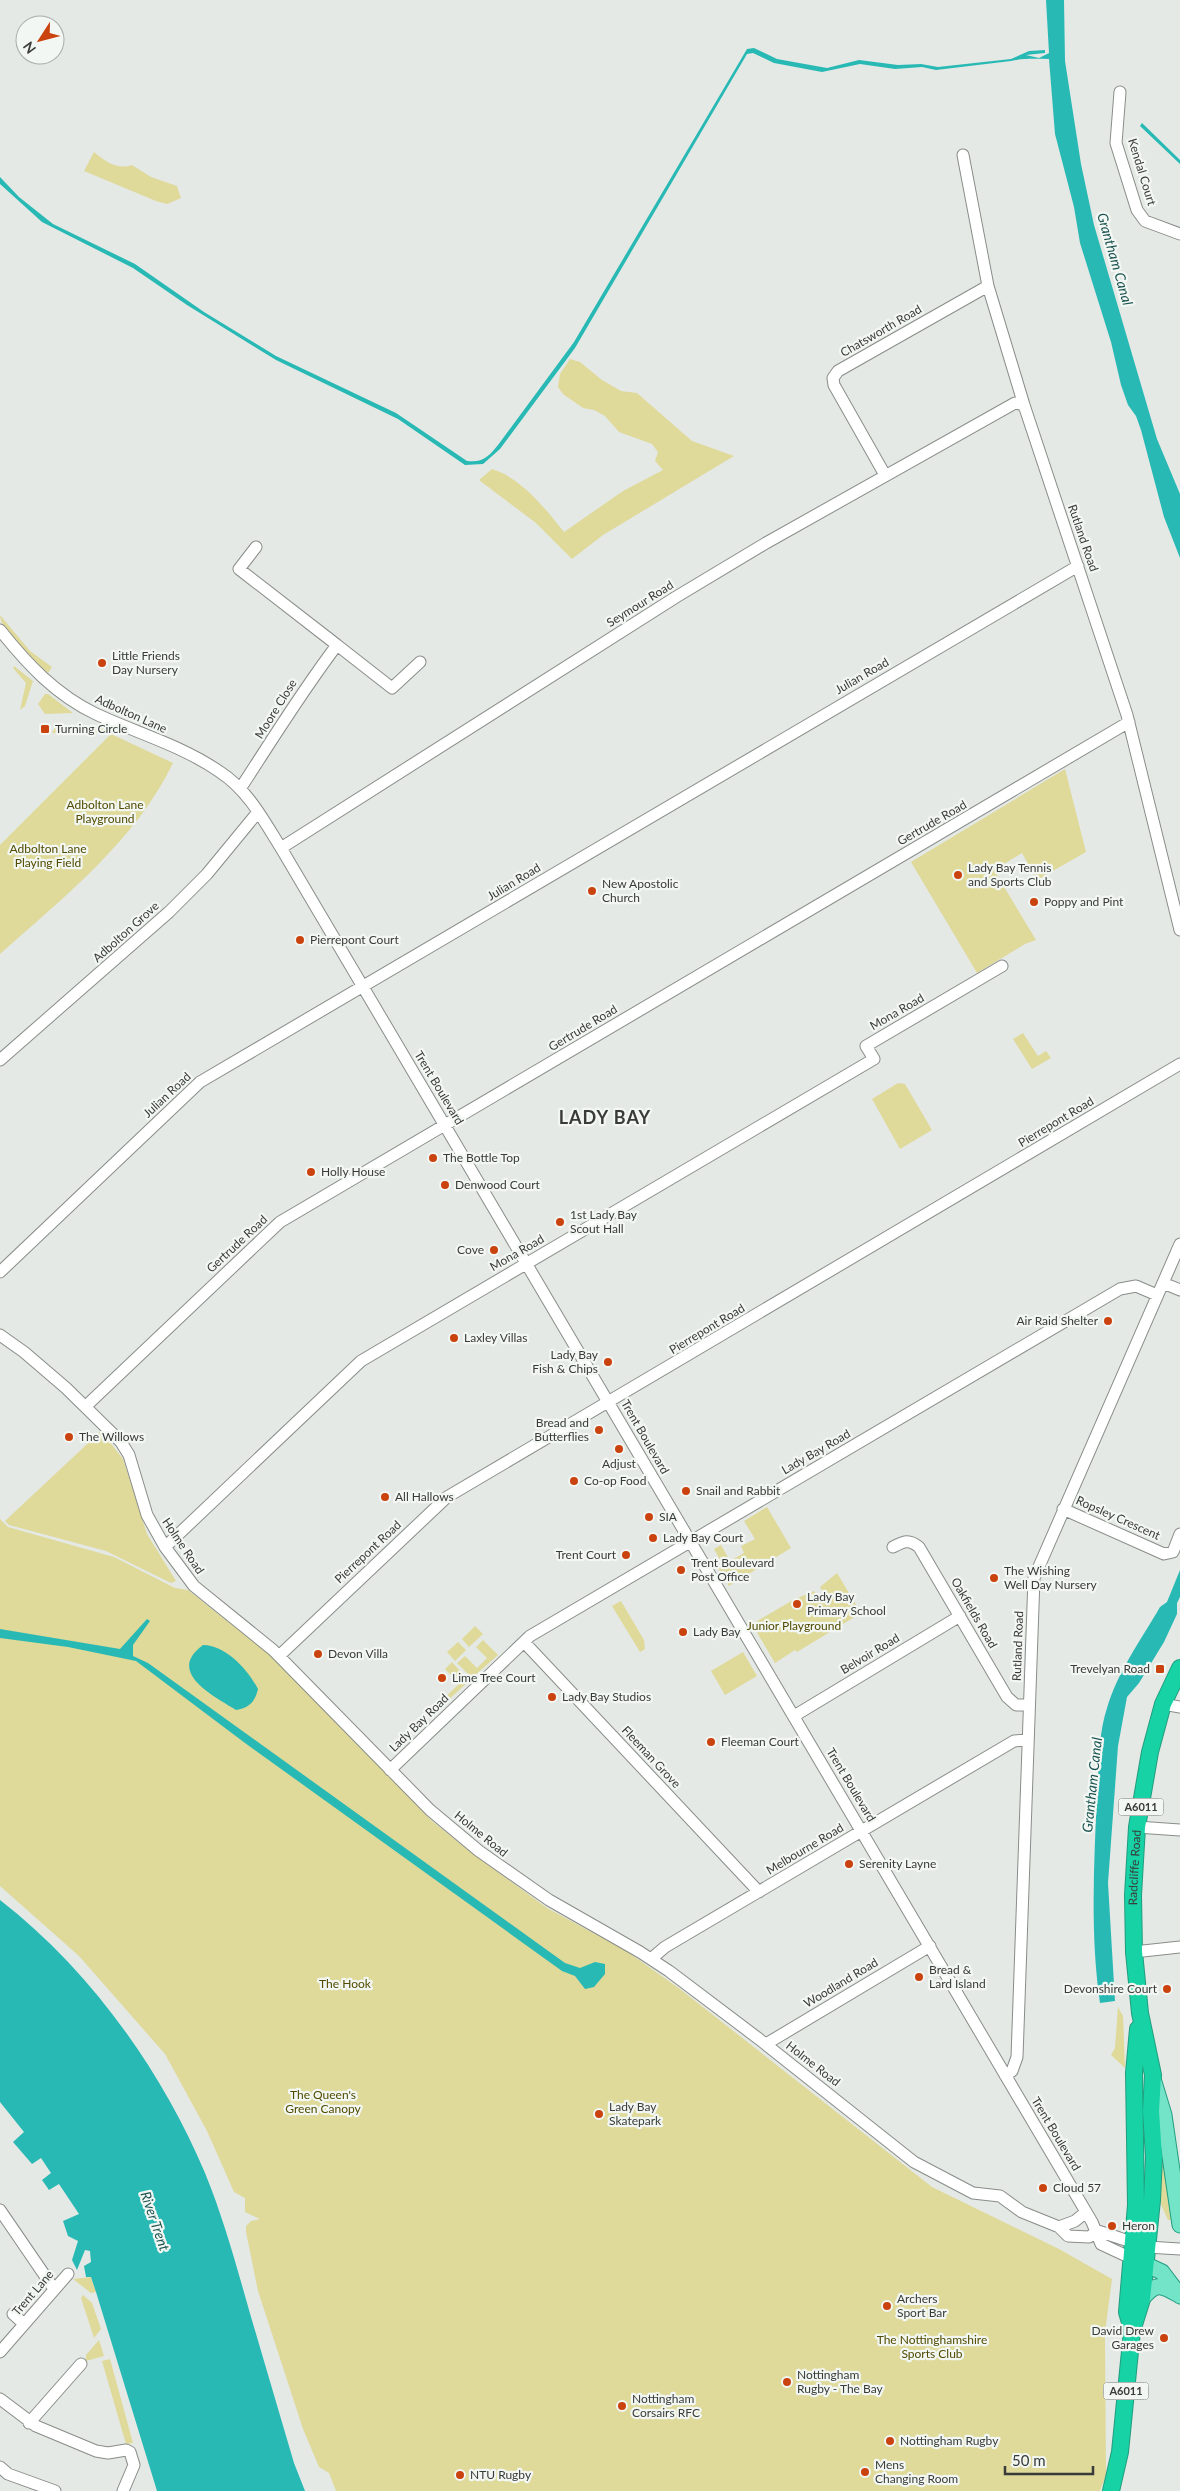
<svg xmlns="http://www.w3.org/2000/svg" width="1180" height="2491" font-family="Lato,sans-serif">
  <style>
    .green { fill: #dfd99a }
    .water { fill: #28b9b5 }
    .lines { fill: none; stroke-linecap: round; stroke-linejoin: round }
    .minor-casing { stroke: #898d89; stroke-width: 13 }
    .major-casing { stroke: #239d7f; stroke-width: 17 }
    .highway-casing { stroke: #239d7f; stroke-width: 18 }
    .minor { stroke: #fff; stroke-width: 11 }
    .major { stroke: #74e4c9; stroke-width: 15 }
    .highway { stroke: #17d2a5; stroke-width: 16 }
    .poi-dot { fill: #ca420d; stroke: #f2f7f3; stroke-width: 2 }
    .labels { text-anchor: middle; stroke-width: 4.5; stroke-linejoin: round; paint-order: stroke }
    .shield { fill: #f2f7f3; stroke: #707371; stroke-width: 1 }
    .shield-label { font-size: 11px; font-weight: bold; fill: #393b39 }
    .street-label { font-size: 12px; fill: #393b39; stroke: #f2f7f3 }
    .poi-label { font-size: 12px; fill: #393b39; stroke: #f2f7f3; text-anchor: start }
    .park-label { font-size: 12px; fill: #524b00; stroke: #f2f7f3 }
    .water-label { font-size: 14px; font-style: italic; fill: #1a5351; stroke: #f2f7f3 }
    .district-label { font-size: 18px; font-weight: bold; letter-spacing: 1px; fill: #393b39; stroke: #f2f7f3 }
  </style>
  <rect width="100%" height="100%" fill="#e5e9e5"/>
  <!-- green -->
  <path class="green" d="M 94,152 C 106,162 117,170 132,165 L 151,177 L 177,186 L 181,198 L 167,204 L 156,201 L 84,171 Z
    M 570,359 L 580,362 L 602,380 L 621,391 L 637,393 L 692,441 L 734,456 L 603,535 L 572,559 L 536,523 L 479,480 L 492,469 C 521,478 545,508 564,532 L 623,491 L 663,470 L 655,461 L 658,452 L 652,444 L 619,432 L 605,416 L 594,410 L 583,408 L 563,394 L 558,387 L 560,374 Z
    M 0,615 L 30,651 L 52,667 L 48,673 C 35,662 0,632 0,615 Z
    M 14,666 L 33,681 L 25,706 L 20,710 L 26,683 L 13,668 Z
    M 45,694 L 48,694 L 73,713 L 45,714 L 38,704 Z
    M 88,727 L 103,728 L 103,733 L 52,733 L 55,728 Z
    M 111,734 L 173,763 C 136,840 63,898 0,954 L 0,845 Z
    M 1065,769 L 1086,852 L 1037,880 L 1022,853 L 994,870 L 1036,940 L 1025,944 L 977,973 L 911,862 Z
    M 1023,1033 L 1038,1056 L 1046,1051 L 1051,1058 L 1032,1069 L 1013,1039 Z
    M 898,1083 L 905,1084 L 932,1130 L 900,1149 L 872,1099 Z
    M 101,1431 L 123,1459 L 147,1534 L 176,1581 L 171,1583 L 106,1551 L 9,1525 L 5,1521 Z
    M 767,1507 L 791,1548 L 729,1586 L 718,1568 L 723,1565 L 714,1549 L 721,1545 L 730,1561 L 744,1553 L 741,1546 L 755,1539 L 744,1521 Z
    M 0,1519 L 8,1527 L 114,1557 L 175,1588 L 188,1590 L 275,1659 L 432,1821 L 480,1859 L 547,1908 L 625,1950 L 680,1989 L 932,2187 L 1059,2249 L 1112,2279 L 1105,2332 L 1106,2475 L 1100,2491 L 336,2491 L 329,2473 L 319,2467 L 303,2429 L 258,2291 L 246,2232 L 246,2226 L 251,2221 L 260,2219 L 245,2212 L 245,2198 L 234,2192 L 207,2131 L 165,2054 L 79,1956 L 0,1886 Z
    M 837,1573 L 861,1613 L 797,1652 L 795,1650 L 775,1663 L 752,1624 L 793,1600 L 814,1591 L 819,1598 L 824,1594 L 820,1587 Z
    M 621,1601 L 644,1640 L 645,1649 L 640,1652 L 612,1606 Z
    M 475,1626 L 483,1634 L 469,1647 L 462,1639 Z
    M 483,1640 L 498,1655 L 472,1678 L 457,1663 L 465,1656 L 477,1668 L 487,1658 L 476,1647 Z
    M 458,1642 L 466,1650 L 455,1661 L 447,1652 Z
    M 743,1652 L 757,1676 L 725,1695 L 711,1671 Z
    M 452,1662 L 469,1681 L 444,1704 L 441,1701 L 459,1684 L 445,1669 Z
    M 1118,2007 L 1123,2016 L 1125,2068 L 1111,2055 L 1115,2048 Z
    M 1165,2165 L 1173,2220 L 1168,2220 L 1158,2198 L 1160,2166 Z
    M 91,2277 L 96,2292 L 91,2293 L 73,2279 Z
    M 83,2295 L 92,2303 L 101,2329 L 94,2338 L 81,2298 Z
    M 99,2340 L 104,2356 L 86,2361 L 86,2355 Z
    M 110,2359 L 133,2443 L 126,2444 L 102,2361 Z"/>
  <!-- water -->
  <path class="water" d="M 1046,0 L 1064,0 L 1065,61 L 1081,164 L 1094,225 L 1157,439 L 1180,494 L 1180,558 L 1164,517 L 1141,430 L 1136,416 L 1128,405 L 1121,385 L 1111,342 L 1080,243 L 1074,207 L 1055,134 L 1049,59 C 1036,59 1024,58 1011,61 L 936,70 L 922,67 L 895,69 L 860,64 L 822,72 L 774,63 L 753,53 L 747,54 L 575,348 L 500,449 L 483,464 L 465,465 L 398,419 L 276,360 L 187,305 L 133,268 L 42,222 L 0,184 L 0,177 L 19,197 L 53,224 L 135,264 L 204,312 L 276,356 L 396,413 L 467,461 C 483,463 489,456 498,445 L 574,342 L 747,49 L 754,48 L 777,59 L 827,68 L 859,60 L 898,65 L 921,64 L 938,67 L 1011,59 L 1029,51 L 1045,50 L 1045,53 L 1026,55 L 1039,58 L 1049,53 Z
    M 1142,123 L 1180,160 L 1180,164 L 1140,126 Z
    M 1180,1570 L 1180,1597 L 1177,1603 L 1177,1614 L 1164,1642 L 1139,1683 L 1127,1697 L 1118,1746 L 1108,1883 L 1115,2001 L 1100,2003 C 1090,1934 1094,1864 1097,1794 C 1099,1765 1098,1736 1107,1708 C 1118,1671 1141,1640 1160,1607 L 1167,1602 Z
    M 147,1619 L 150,1621 L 133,1645 L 133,1656 L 148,1663 L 565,1963 L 580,1968 L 595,1962 L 605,1964 L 605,1974 L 594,1987 L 585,1989 L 575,1976 L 562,1971 L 245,1743 L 136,1661 L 68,1647 L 0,1638 L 0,1629 L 120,1649 Z
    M 203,1645 C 226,1645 248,1670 258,1689 C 255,1702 249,1708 236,1710 C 212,1695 166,1672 203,1645 Z
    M 0,1900 C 89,1969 161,2069 205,2173 C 223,2217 236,2264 249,2310 C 264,2361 279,2412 294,2463 L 305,2491 L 157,2491 L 96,2292 L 91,2277 L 86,2277 L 84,2266 L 91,2262 L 90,2251 L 85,2250 L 77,2270 L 72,2260 L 78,2241 L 68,2236 L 63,2221 L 79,2214 L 59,2184 L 49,2190 L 42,2180 L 51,2173 L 41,2158 L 32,2164 L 13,2142 L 24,2132 L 0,2102 Z"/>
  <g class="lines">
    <!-- minor casing -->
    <g class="minor-casing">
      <path id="minor" d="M 1120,92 L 1116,143 L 1137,210 L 1145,221 L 1180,234
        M 963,155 L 988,286 L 1024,405 L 1127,715 L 1180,930
        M 885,475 L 834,385 L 833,378 L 838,371 L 988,286
        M 0,630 C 27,664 56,695 96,714 C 137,733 183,746 220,772 C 248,790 264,821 281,848 L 1092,2222 L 1101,2244 L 1131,2258
        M 337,645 L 392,688 L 420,662
        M 240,789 C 272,740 302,691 337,645 L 239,569 L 256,547
        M 281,848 L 676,597 L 766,543 L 1015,403 L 1024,405
        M 0,1060 L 169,912 L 207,874 L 258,812
        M 0,1272 L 200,1082 L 1078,566
        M 1163,1283 L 1180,1290
        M 0,1335 L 24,1352 L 66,1388 L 121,1442 L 129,1455 L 147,1515 L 165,1547 L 194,1586 L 273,1650 L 430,1810 L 479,1851 L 549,1900 L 640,1952 L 669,1971 L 759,2039 L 914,2162 L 973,2193 L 1000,2196 L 1022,2212 L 1059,2227 L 1068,2236 L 1089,2237 L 1098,2231
        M 86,1406 L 280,1222 L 1129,722
        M 1063,1509 L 1164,1554 L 1173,1552 L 1180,1534
        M 165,1547 L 361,1361 L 874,1059 L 866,1046 L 1002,966
        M 893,1547 C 904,1541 909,1539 919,1547 L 1007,1697 L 1016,1705 L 1029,1705
        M 524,1642 L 759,1892
        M 279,1656 L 447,1497 L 1180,1064
        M 1163,1704 L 1180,1707
        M 794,1716 L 960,1616
        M 390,1770 L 530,1636 L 1120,1289 L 1136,1286 L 1157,1295
        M 1137,1827 L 1180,1830
        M 1134,1952 L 1180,1947
        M 651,1959 L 665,1947 L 1014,1741 L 1028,1740
        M 766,2044 L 930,1946
        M 1005,2075 L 1012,2071 L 1017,2057 L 1034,1578 L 1180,1244
        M 0,2210 L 54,2289
        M 1059,2227 L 1075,2221 L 1086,2212
        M 1098,2231 L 1147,2247 L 1180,2249
        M 13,2314 L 24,2324
        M 0,2352 L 68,2274
        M 0,2399 L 36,2426 L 96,2451 L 108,2453 L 126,2450 L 130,2452 L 134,2465 L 123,2491
        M 29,2423 L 81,2364
        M 0,2467 L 8,2474 L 55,2491"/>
    </g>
    <!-- major casing -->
    <g class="major-casing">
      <path id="major" d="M 1154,2082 L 1164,2115 L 1180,2225
        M 1136,2260 L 1162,2272 L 1180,2296
        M 1142,2299 C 1155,2283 1160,2284 1177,2294"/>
    </g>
    <!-- highway casing -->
    <g class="highway-casing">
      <g id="highway">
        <path d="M 1131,2326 L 1127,2312 L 1136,2205 L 1134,2073 L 1138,2029"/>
        <path id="s1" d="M 1111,2491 L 1120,2452 L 1132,2331 L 1142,2299 L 1152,2200 L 1154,2157 L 1151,2111 L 1153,2075 L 1140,2013 L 1134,1952 L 1133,1895 L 1137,1827 L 1150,1752 L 1163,1704 L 1180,1668"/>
      </g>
    </g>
    <!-- minor -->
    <use href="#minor" class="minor"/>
    <!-- major -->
    <use href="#major" class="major"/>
    <!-- highway -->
    <use href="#highway" class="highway"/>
  </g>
  <!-- markers -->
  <g class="poi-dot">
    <circle cx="102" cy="663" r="5"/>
    <rect x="40" y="724" width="10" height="10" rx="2.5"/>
    <circle cx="958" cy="875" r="5"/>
    <circle cx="592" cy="891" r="5"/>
    <circle cx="1034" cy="902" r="5"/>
    <circle cx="300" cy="940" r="5"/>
    <circle cx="433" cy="1158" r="5"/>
    <circle cx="311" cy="1172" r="5"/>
    <circle cx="445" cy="1185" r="5"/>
    <circle cx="560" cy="1222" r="5"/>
    <circle cx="494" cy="1250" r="5"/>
    <circle cx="1108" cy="1321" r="5"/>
    <circle cx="454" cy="1338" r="5"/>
    <circle cx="608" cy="1362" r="5"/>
    <circle cx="599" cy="1430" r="5"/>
    <circle cx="69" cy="1437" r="5"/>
    <circle cx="619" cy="1449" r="5"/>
    <circle cx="574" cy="1481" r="5"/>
    <circle cx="686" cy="1491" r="5"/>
    <circle cx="385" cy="1497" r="5"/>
    <circle cx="649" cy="1517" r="5"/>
    <circle cx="653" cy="1538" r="5"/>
    <circle cx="626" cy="1555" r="5"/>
    <circle cx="681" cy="1570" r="5"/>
    <circle cx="994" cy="1578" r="5"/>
    <circle cx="797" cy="1604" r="5"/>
    <circle cx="683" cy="1632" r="5"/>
    <circle cx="318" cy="1654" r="5"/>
    <rect x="1155" y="1664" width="10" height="10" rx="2.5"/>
    <circle cx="442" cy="1678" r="5"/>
    <circle cx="552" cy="1697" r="5"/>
    <circle cx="711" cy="1742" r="5"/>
    <circle cx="849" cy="1864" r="5"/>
    <circle cx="919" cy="1977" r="5"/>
    <circle cx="1167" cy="1989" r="5"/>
    <circle cx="599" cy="2114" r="5"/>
    <circle cx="1043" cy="2188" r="5"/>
    <circle cx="1112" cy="2226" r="5"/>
    <circle cx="887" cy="2306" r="5"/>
    <circle cx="1164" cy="2338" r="5"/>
    <circle cx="787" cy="2382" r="5"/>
    <circle cx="622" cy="2406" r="5"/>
    <circle cx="890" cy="2441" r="5"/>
    <circle cx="865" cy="2472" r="5"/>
    <circle cx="460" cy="2475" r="5"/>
  </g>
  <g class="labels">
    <!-- shield labels -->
    <g class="shield">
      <rect x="1118.5" y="1798.5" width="45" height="17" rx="4"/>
      <rect x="1103.5" y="2382.5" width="45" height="17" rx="4"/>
    </g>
    <g class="shield-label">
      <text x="1141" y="1811">A6011</text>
      <text x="1126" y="2395">A6011</text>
    </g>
    <!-- street labels -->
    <g class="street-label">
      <text transform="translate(1142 172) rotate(73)" y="4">Kendal Court</text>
      <text transform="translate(881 331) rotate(-30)" y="4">Chatsworth Road</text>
      <text transform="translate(1083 538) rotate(71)" y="4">Rutland Road</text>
      <text transform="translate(640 604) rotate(-32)" y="4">Seymour Road</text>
      <text transform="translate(862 676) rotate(-30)" y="4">Julian Road</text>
      <text transform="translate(276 709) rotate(-58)" y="4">Moore Close</text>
      <text transform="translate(131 714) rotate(24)" y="4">Adbolton Lane</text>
      <text transform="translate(932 823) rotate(-30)" y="4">Gertrude Road</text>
      <text transform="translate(514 882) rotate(-31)" y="4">Julian Road</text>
      <text transform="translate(126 932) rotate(-42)" y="4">Adbolton Grove</text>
      <text transform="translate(897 1012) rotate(-30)" y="4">Mona Road</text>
      <text transform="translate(583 1028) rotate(-31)" y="4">Gertrude Road</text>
      <text transform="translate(439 1088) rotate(59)" y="4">Trent Boulevard</text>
      <text transform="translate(167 1095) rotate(-43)" y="4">Julian Road</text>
      <text transform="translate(1056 1122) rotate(-31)" y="4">Pierrepont Road</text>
      <text transform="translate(237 1244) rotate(-43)" y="4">Gertrude Road</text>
      <text transform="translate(517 1253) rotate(-30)" y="4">Mona Road</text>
      <text transform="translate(707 1329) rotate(-31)" y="4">Pierrepont Road</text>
      <text transform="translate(645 1437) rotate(60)" y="4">Trent Boulevard</text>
      <text transform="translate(816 1452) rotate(-30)" y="4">Lady Bay Road</text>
      <text transform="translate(1118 1518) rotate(24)" y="4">Ropsley Crescent</text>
      <text transform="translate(183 1546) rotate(56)" y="4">Holme Road</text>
      <text transform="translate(368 1552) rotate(-43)" y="4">Pierrepont Road</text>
      <text transform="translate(974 1613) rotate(60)" y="4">Oakfields Road</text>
      <text transform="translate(1018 1646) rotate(-88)" y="4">Rutland Road</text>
      <text transform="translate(870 1654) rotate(-31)" y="4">Belvoir Road</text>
      <text transform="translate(419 1723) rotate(-44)" y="4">Lady Bay Road</text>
      <text transform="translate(651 1757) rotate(47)" y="4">Fleeman Grove</text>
      <text transform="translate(851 1785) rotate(59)" y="4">Trent Boulevard</text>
      <text transform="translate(481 1834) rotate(39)" y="4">Holme Road</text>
      <text transform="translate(805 1849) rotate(-31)" y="4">Melbourne Road</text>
      <text dy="4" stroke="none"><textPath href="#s1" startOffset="629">Radcliffe Road</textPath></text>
      <text transform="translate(841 1983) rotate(-31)" y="4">Woodland Road</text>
      <text transform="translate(813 2064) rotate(38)" y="4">Holme Road</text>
      <text transform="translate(1056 2134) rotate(59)" y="4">Trent Boulevard</text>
      <text transform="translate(33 2293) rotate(-49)" y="4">Trent Lane</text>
    </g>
    <!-- poi labels -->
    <g class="poi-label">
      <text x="112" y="660">Little Friends<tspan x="112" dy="14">Day Nursery</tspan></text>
      <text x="55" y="733">Turning Circle</text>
      <text x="968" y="872">Lady Bay Tennis<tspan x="968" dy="14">and Sports Club</tspan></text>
      <text x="602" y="888">New Apostolic<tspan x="602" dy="14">Church</tspan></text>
      <text x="1044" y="906">Poppy and Pint</text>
      <text x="310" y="944">Pierrepont Court</text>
      <text x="443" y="1162">The Bottle Top</text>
      <text x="321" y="1176">Holly House</text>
      <text x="455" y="1189">Denwood Court</text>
      <text x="570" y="1219">1st Lady Bay<tspan x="570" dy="14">Scout Hall</tspan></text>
      <text x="484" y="1254" text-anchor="end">Cove</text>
      <text x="1098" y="1325" text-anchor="end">Air Raid Shelter</text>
      <text x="464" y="1342">Laxley Villas</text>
      <text x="598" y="1359" text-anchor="end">Lady Bay<tspan x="598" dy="14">Fish &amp; Chips</tspan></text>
      <text x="589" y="1427" text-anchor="end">Bread and<tspan x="589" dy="14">Butterflies</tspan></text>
      <text x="79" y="1441">The Willows</text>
      <text x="619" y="1468" text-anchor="middle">Adjust</text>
      <text x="584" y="1485">Co-op Food</text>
      <text x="696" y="1495">Snail and Rabbit</text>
      <text x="395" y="1501">All Hallows</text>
      <text x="659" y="1521">SIA</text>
      <text x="663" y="1542">Lady Bay Court</text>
      <text x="616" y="1559" text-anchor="end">Trent Court</text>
      <text x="691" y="1567">Trent Boulevard<tspan x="691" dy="14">Post Office</tspan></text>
      <text x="1004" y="1575">The Wishing<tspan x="1004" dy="14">Well Day Nursery</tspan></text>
      <text x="807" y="1601">Lady Bay<tspan x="807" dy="14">Primary School</tspan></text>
      <text x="693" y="1636">Lady Bay</text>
      <text x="328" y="1658">Devon Villa</text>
      <text x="1150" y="1673" text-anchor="end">Trevelyan Road</text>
      <text x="452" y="1682">Lime Tree Court</text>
      <text x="562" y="1701">Lady Bay Studios</text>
      <text x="721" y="1746">Fleeman Court</text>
      <text x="859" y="1868">Serenity Layne</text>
      <text x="929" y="1974">Bread &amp;<tspan x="929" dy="14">Lard Island</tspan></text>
      <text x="1157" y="1993" text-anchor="end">Devonshire Court</text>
      <text x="609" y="2111">Lady Bay<tspan x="609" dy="14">Skatepark</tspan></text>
      <text x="1053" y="2192">Cloud 57</text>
      <text x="1122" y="2230">Heron</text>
      <text x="897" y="2303">Archers<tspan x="897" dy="14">Sport Bar</tspan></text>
      <text x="1154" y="2335" text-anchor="end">David Drew<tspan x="1154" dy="14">Garages</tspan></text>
      <text x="797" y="2379">Nottingham<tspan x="797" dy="14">Rugby - The Bay</tspan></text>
      <text x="632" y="2403">Nottingham<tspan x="632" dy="14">Corsairs RFC</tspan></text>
      <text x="900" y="2445">Nottingham Rugby</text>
      <text x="875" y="2469">Mens<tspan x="875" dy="14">Changing Room</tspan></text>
      <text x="470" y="2479">NTU Rugby</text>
    </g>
    <!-- park labels -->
    <g class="park-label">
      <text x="105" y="809">Adbolton Lane<tspan x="105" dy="14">Playground</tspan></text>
      <text x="48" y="853">Adbolton Lane<tspan x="48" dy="14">Playing Field</tspan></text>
      <text x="794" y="1630">Junior Playground</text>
      <text x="345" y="1988">The Hook</text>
      <text x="323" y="2099">The Queen's<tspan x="323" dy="14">Green Canopy</tspan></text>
      <text x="932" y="2344">The Nottinghamshire<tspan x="932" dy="14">Sports Club</tspan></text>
    </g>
    <!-- water labels -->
    <g class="water-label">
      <text transform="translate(1115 259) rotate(74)" y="5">Grantham Canal</text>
      <text transform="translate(1092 1785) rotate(-84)" y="5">Grantham Canal</text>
      <text transform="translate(155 2221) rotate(71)" y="5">River Trent</text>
    </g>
    <!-- district labels -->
    <g class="district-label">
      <text x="605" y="1124">LADY BAY</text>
    </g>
  </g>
  <!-- north arrow -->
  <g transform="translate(40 40) rotate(234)"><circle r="24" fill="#f2f7f3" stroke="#a8aca9"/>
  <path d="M0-4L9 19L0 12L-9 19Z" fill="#ca420d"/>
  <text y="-8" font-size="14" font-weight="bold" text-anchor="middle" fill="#393b39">N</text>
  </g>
  <!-- scale -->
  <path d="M1005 2466v8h88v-8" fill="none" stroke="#393b39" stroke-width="2.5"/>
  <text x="1012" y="2466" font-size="15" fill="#393b39" stroke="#f2f7f3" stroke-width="4" paint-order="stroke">50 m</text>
</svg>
